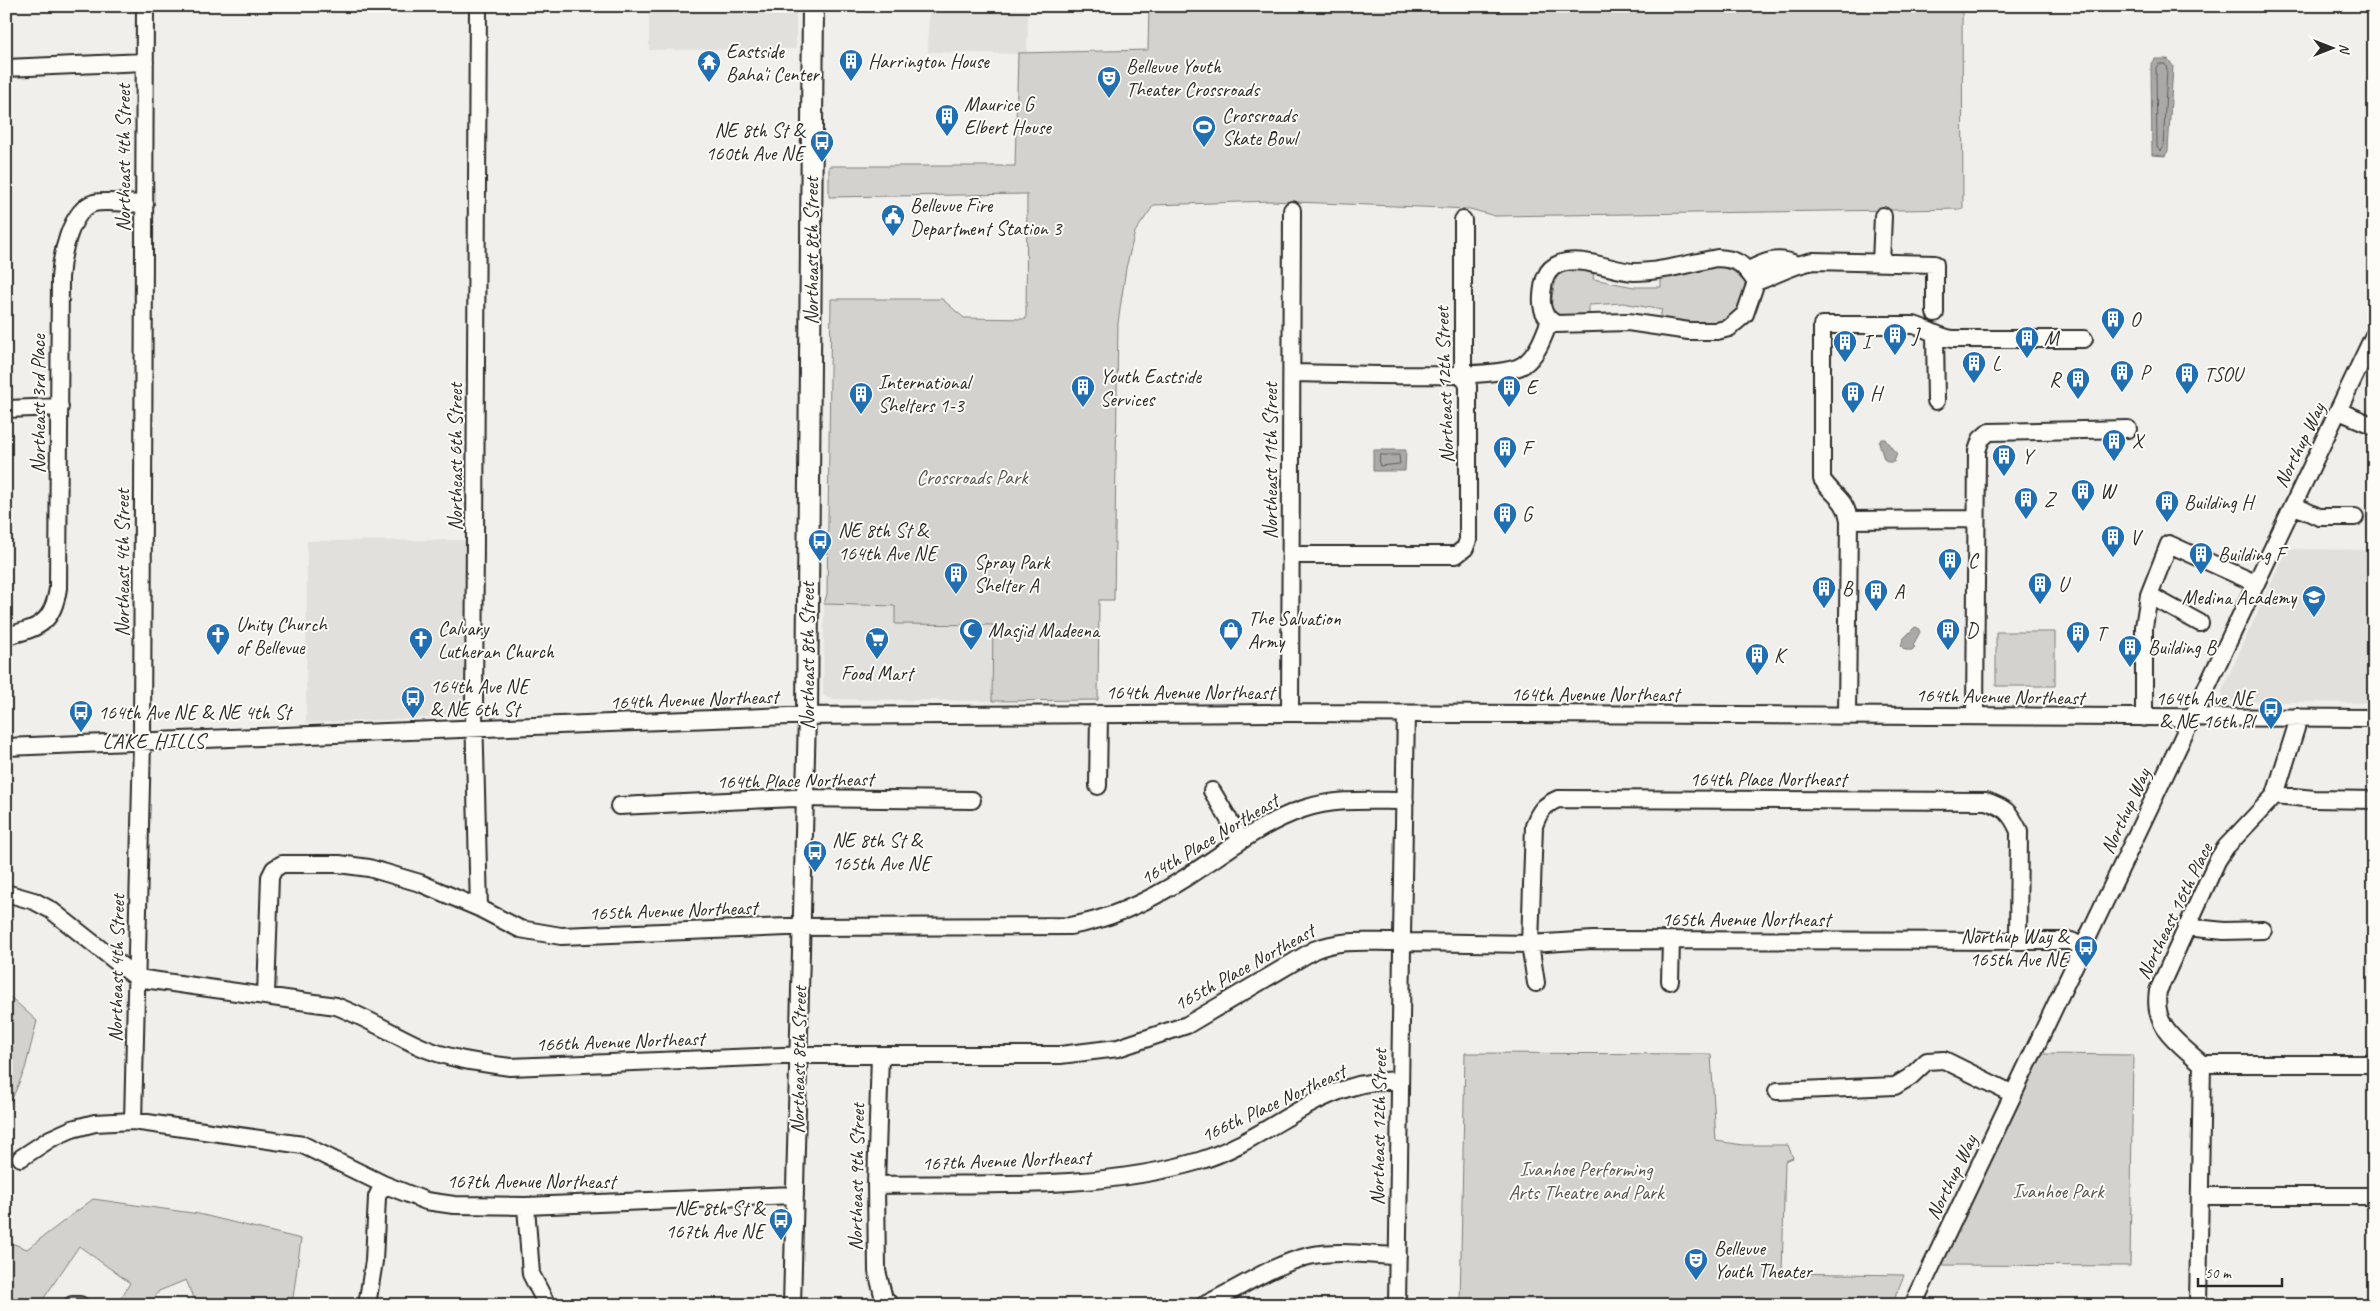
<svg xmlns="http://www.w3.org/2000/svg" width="2380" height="1311" font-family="Caveat,sans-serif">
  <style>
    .built { fill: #e1e0dc }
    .green { fill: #d3d2cf; stroke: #7f7e7d }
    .water { fill: #aaa9a7; stroke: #777775 }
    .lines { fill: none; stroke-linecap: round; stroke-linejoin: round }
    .shore { stroke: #5e5d5d; stroke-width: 1 }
    .minor-casing { stroke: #2b2b2b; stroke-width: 20 }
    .major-casing { stroke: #2b2b2b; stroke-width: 24 }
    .minor { stroke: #fdfcf7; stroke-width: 16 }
    .major { stroke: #fdfcf7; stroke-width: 20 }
    .labels { text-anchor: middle; stroke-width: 4; stroke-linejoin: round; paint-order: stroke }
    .poi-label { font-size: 20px; fill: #2b2b2b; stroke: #fdfcf7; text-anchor: start }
    .street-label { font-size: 20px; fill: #2b2b2b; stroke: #fdfcf7 }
    .park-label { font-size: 20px; fill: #555554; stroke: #fdfcf7 }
    .neighbourhood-label { font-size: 21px; letter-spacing: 1px; fill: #2b2b2b; stroke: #fdfcf7 }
  </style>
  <rect width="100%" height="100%" fill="#f0efeb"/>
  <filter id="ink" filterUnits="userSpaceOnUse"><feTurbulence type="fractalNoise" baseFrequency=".02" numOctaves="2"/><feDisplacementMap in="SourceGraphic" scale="10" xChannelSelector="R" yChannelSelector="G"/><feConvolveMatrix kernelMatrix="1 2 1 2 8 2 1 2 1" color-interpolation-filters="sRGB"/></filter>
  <g filter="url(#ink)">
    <!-- built -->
    <path class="built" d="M 649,6 L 796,6 L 796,49 L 649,50 Z
      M 929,6 L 1028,6 L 1027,54 L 928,52 Z
      M 476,540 L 474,713 L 459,714 L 454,717 L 306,723 L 307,541 Z
      M 2287,549 L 2374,550 L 2374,703 L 2230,701 L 2222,696 L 2222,690 Z
      M 824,604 L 895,606 L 895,624 L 993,625 L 992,701 L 830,699 L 823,695 Z"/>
    <!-- green -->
    <path class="green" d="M 1149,6 L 1962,6 L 1963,209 L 1495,216 L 1470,209 L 1270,201 L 1154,205 L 1135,232 L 1126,268 L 1118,323 L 1114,600 L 1099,600 L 1098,700 L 992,701 L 993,625 L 895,624 L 895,606 L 824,604 L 827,594 L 831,299 L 942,299 L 964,318 L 1026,319 L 1027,194 L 829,197 L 829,166 L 1015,166 L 1018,53 L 1148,50 Z
      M 1700,265 L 1736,266 C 1759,291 1746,298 1730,322 L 1716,326 L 1659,320 L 1662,310 L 1623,303 L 1589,305 L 1589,315 L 1559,316 L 1551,308 C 1555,270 1556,266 1594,270 L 1593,279 L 1634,287 L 1661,287 L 1661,275 Z
      M 1996,632 L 2055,632 L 2055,686 L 1996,686 Z
      M 6,993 L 37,1021 L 25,1069 L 6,1113 Z
      M 1465,1053 L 1711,1054 L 1716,1141 L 1743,1145 L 1788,1145 L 1793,1158 L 1785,1161 L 1782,1273 L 1904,1275 L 1892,1305 L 1460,1305 Z
      M 2043,1054 L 2133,1055 L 2130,1266 L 1942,1265 Z
      M 93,1199 L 199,1214 L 301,1239 L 292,1305 L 197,1305 L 186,1280 L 159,1291 L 149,1305 L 117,1305 L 130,1283 L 79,1246 L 42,1301 L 31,1305 L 6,1305 L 6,1241 L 27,1249 Z"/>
    <!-- water -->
    <path class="water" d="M 2155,59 L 2168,59 L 2173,66 L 2168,151 L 2165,156 L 2152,155 L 2151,65 Z
      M 1881,439 L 1885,439 L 1894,451 L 1897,452 L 1894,462 L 1888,462 L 1884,459 L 1879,443 Z
      M 1373,450 L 1406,450 L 1405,471 L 1373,471 Z
      M 1915,627 L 1918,628 L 1920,632 L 1913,645 L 1915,647 L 1912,650 L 1905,650 L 1901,646 L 1903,639 Z"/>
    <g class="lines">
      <!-- shore -->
      <path class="shore" d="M 2159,64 L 2165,64 L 2167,69 L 2163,148 L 2161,151 L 2157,148 L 2156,68 Z
        M 1380,455 L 1399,455 L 1400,464 L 1380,466 Z"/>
      <!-- minor casing -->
      <g class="minor-casing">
        <path id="minor" d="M 478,6 L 474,713 L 479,908
          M 6,68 L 145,62
          M 1717,258 C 1740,259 1743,265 1756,282 L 1745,314 L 1729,328 L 1717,331 L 1689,331 L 1628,322 L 1556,324 C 1544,317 1541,309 1542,296 C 1543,283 1545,269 1559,264 C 1582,255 1611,271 1634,272 C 1662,272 1690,263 1717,258 Z
          M 1881,263 L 1883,216
          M 1747,271 C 1764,262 1777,256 1795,264
          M 1756,282 C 1776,275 1793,264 1814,261 L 1935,264 L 1935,313
          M 1935,335 L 1936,401
          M 1292,373 C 1331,373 1499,382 1523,365 C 1538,355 1544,335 1550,320
          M 6,409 L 60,407
          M 2339,411 L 2374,426
          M 2293,505 L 2319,517 L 2355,517
          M 1849,520 L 1976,519
          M 1291,555 L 1456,555 L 1465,548 L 1468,540 L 1468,386 L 1463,374 L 1463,220
          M 2149,595 L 2200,623
          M 6,636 C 38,628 53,624 58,588 L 60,278 C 61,258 70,210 94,203 C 106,200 131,204 145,204
          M 1290,713 L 1292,210
          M 1847,715 L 1849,520 C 1846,499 1833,496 1822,479 L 1822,325 L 1914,325 C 1928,329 1938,337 1952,339 L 2084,339
          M 1975,716 L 1977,451 L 1981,439 L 1989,432 L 2128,429
          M 2144,718 L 2144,627 L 2149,595 L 2169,544 L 2255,583
          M 6,747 L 789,716 L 1290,713 L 2374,718
          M 1098,786 L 1099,714
          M 1212,791 L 1241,840
          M 2275,795 L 2314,799 L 2374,800
          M 619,806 L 794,798 L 972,800
          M 6,893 L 34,901 L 51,910 L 137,978 L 336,1006 C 365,1017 391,1033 419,1046 C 447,1059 480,1063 510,1067 L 808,1055 L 1060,1055 L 1118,1048 L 1187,1025 L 1314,950 C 1341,939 1365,942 1393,942
          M 2186,927 L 2224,931 L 2263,930
          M 1402,935 L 1406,714
          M 1408,942 L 1530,944 L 1593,940 L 2071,941 L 2083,947
          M 1670,981 L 1671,941
          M 1536,983 L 1530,944 L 1534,826 C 1539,811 1544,805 1558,799 L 1986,801 C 2006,808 2010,812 2019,831 L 2018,941
          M 266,995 L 270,877 L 274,869 L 282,864 L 339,864 L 369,868 L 420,883 L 479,908 L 520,929 L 561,936 L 787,927 L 1070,926 C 1112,919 1149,901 1185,878 C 1223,854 1259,824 1303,809 C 1336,798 1370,801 1405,801
          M 880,1055 L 876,1185 L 877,1271 L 884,1299 L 891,1305
          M 2202,1064 L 2374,1064
          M 1777,1091 L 1895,1086 L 1910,1077 L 1927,1061 L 1944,1060 L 2013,1094
          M 133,1121 L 142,742 L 145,6
          M 21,1158 L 50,1139 L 72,1129 L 95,1123 L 133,1121 L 303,1145 L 383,1184 L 426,1201 L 454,1205 L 526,1206 L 795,1195
          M 876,1185 C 982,1183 1097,1191 1199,1161 C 1253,1145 1295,1105 1348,1088 C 1366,1082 1382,1081 1400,1080
          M 2201,1196 L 2374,1196
          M 526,1206 L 531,1274 L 547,1305
          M 72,1305 L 80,1305
          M 367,1305 L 374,1261 L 377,1197 L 383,1184
          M 792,1305 L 807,716
          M 1204,1305 C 1239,1289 1271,1265 1309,1256 C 1337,1250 1369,1255 1398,1256
          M 1397,1305 L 1402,949
          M 1913,1305 L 2374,335
          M 2198,1305 L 2202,1064 C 2178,1042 2152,1028 2158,991 L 2217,861 L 2226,847 L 2275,795 L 2296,728 L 2297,717"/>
      </g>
      <!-- major casing -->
      <g class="major-casing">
        <path id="major" d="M 807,716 L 813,6"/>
      </g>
      <!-- minor -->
      <use href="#minor" class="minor"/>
      <!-- major -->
      <use href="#major" class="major"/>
    </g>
  </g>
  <!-- icons -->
  <defs>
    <g id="building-pin" transform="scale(1.25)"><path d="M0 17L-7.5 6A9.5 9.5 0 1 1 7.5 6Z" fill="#1f6fb2" stroke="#fdfcf7"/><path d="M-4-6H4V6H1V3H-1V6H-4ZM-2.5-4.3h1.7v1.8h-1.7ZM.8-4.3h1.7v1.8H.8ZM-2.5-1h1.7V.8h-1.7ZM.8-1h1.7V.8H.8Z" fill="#fff"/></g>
    <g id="temple-pin" transform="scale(1.25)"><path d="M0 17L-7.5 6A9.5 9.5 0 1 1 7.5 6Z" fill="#1f6fb2" stroke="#fdfcf7"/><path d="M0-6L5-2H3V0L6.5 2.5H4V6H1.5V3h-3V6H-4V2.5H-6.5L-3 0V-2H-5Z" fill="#fff"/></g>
    <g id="theatre-pin" transform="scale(1.25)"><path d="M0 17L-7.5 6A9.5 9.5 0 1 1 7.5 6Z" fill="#1f6fb2" stroke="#fdfcf7"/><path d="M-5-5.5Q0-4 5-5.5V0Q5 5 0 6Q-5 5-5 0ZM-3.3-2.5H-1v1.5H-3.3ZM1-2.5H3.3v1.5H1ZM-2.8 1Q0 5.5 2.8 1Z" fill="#fff"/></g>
    <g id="stadium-pin" transform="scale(1.25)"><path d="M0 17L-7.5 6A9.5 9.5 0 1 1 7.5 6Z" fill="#1f6fb2" stroke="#fdfcf7"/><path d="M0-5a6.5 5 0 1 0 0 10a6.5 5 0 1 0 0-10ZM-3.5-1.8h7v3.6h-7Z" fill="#fff"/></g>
    <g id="bus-pin" transform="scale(1.25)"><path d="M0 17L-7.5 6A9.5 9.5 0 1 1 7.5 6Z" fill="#1f6fb2" stroke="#fdfcf7"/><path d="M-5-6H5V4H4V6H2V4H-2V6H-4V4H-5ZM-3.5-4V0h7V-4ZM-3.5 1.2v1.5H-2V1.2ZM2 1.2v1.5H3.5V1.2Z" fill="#fff"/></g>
    <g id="civic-pin" transform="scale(1.25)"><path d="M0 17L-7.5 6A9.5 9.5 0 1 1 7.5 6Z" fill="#1f6fb2" stroke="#fdfcf7"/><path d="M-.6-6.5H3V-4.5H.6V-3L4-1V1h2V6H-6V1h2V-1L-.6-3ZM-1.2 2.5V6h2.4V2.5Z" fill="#fff"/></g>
    <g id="school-pin" transform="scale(1.25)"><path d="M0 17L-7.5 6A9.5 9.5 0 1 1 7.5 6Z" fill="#1f6fb2" stroke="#fdfcf7"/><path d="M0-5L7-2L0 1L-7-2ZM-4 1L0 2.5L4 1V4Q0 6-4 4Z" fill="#fff"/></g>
    <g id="mosque-pin" transform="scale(1.25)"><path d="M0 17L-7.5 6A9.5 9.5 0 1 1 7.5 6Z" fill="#1f6fb2" stroke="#fdfcf7"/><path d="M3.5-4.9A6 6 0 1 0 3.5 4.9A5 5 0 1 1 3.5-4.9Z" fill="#fff"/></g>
    <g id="shop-pin" transform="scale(1.25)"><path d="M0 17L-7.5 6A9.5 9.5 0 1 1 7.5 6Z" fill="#1f6fb2" stroke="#fdfcf7"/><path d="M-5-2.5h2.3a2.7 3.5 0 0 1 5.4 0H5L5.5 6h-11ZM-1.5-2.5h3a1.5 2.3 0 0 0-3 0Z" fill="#fff"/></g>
    <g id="church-pin" transform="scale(1.25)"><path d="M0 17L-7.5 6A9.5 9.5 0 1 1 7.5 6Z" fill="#1f6fb2" stroke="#fdfcf7"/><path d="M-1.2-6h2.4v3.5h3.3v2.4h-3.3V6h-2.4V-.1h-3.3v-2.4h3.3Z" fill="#fff"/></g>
    <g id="supermarket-pin" transform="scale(1.25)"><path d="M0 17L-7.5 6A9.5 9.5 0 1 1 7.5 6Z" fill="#1f6fb2" stroke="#fdfcf7"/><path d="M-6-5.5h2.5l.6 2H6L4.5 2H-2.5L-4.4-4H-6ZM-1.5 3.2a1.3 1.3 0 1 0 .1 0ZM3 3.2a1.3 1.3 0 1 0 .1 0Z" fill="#fff"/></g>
  </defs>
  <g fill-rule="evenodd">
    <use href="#building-pin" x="851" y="61"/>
    <use href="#temple-pin" x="709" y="62"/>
    <use href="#theatre-pin" x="1109" y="78"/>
    <use href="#building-pin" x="947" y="116"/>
    <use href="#stadium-pin" x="1204" y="127"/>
    <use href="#bus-pin" x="822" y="142"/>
    <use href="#civic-pin" x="893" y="216"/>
    <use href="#building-pin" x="2113" y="319"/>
    <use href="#building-pin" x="1895" y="335"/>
    <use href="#building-pin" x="2027" y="338"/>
    <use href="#building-pin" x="1845" y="342"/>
    <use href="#building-pin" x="1974" y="363"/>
    <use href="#building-pin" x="2122" y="372"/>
    <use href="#building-pin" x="2187" y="374"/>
    <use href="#building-pin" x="2078" y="379"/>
    <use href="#building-pin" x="1083" y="387"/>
    <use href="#building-pin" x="1509" y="387"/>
    <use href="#building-pin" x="1853" y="393"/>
    <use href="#building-pin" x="861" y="394"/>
    <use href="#building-pin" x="2114" y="441"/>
    <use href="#building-pin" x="1505" y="448"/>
    <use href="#building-pin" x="2004" y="456"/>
    <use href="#building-pin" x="2083" y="491"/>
    <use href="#building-pin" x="2026" y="499"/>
    <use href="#building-pin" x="2167" y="502"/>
    <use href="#building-pin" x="1505" y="514"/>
    <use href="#building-pin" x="2113" y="537"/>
    <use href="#bus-pin" x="820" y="541"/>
    <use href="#building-pin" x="2201" y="554"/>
    <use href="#building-pin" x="1950" y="560"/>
    <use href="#building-pin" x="956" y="574"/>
    <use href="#building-pin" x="2040" y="584"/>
    <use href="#building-pin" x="1824" y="588"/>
    <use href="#building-pin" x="1876" y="591"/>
    <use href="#school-pin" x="2314" y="597"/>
    <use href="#mosque-pin" x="971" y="630"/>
    <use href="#shop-pin" x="1231" y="630"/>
    <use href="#building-pin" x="1948" y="630"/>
    <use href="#building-pin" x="2078" y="633"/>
    <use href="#church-pin" x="218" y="635"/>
    <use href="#church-pin" x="421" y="639"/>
    <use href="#supermarket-pin" x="877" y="639"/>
    <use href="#building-pin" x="2130" y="647"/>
    <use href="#building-pin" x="1757" y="655"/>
    <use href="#bus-pin" x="413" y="698"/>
    <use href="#bus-pin" x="2271" y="709"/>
    <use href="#bus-pin" x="81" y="712"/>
    <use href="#bus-pin" x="815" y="852"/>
    <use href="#bus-pin" x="2086" y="947"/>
    <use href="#bus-pin" x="781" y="1220"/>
    <use href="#theatre-pin" x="1696" y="1260"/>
  </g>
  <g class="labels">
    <!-- poi labels -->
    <g class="poi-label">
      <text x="726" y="58">Eastside<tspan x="726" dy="23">Baha'i Center</tspan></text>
      <text x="868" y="68">Harrington House</text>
      <text x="1126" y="73">Bellevue Youth<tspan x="1126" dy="23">Theater Crossroads</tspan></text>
      <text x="964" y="111">Maurice G<tspan x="964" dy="23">Elbert House</tspan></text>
      <text x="1222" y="122">Crossroads<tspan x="1222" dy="23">Skate Bowl</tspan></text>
      <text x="804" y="137" text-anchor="end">NE 8th St &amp;<tspan x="804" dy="23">160th Ave NE</tspan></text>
      <text x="910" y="212">Bellevue Fire<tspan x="910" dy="23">Department Station 3</tspan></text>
      <text x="2130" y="326">O</text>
      <text x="1912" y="342">J</text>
      <text x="2044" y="345">M</text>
      <text x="1862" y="349">I</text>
      <text x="1992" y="370">L</text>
      <text x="2140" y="379">P</text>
      <text x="2204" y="381">TSOU</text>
      <text x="1100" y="383">Youth Eastside<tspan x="1100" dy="23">Services</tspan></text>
      <text x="2060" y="386" text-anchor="end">R</text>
      <text x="878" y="389">International<tspan x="878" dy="23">Shelters 1-3</tspan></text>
      <text x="1526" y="394">E</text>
      <text x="1870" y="400">H</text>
      <text x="2132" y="448">X</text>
      <text x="1522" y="455">F</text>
      <text x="2022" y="463">Y</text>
      <text x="2100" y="498">W</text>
      <text x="2044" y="506">Z</text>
      <text x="2184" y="509">Building H</text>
      <text x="1522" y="521">G</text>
      <text x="838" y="537">NE 8th St &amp;<tspan x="838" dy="23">164th Ave NE</tspan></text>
      <text x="2130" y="544">V</text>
      <text x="2218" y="561">Building F</text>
      <text x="1968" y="567">C</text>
      <text x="974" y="569">Spray Park<tspan x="974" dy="23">Shelter A</tspan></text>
      <text x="2058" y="591">U</text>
      <text x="1842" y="595">B</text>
      <text x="1894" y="598">A</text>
      <text x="2296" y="604" text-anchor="end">Medina Academy</text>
      <text x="1248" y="625">The Salvation<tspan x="1248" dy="23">Army</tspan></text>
      <text x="236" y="631">Unity Church<tspan x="236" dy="23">of Bellevue</tspan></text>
      <text x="438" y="635">Calvary<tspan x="438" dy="23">Lutheran Church</tspan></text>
      <text x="988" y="637">Masjid Madeena</text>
      <text x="1966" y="637">D</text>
      <text x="2096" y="640">T</text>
      <text x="2148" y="654">Building B</text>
      <text x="1774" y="662">K</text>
      <text x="877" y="680" text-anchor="middle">Food Mart</text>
      <text x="430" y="693">164th Ave NE<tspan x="430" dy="23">&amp; NE 6th St</tspan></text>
      <text x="2254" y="705" text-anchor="end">164th Ave NE<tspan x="2254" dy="23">&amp; NE 16th Pl</tspan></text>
      <text x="98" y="719">164th Ave NE &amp; NE 4th St</text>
      <text x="832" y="847">NE 8th St &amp;<tspan x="832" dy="23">165th Ave NE</tspan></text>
      <text x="2068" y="943" text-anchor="end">Northup Way &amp;<tspan x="2068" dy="23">165th Ave NE</tspan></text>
      <text x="764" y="1215" text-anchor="end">NE 8th St &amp;<tspan x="764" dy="23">167th Ave NE</tspan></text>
      <text x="1714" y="1255">Bellevue<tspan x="1714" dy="23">Youth Theater</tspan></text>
    </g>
    <!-- street labels -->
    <g class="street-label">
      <text transform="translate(123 158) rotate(-90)" y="7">Northeast 4th Street</text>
      <text transform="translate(811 251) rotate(-90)" y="7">Northeast 8th Street</text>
      <text transform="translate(1444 385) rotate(-92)" y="7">Northeast 12th Street</text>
      <text transform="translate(38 404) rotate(-90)" y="7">Northeast 3rd Place</text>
      <text transform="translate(2299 445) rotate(-64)" y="7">Northup Way</text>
      <text transform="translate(455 457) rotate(-90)" y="7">Northeast 6th Street</text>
      <text transform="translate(1270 461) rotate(-90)" y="7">Northeast 11th Street</text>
      <text transform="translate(122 563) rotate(-90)" y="7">Northeast 4th Street</text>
      <text transform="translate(807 656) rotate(-90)" y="7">Northeast 8th Street</text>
      <text x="1190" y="699">164th Avenue Northeast</text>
      <text x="1595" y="701">164th Avenue Northeast</text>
      <text transform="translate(2000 696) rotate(1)" y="7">164th Avenue Northeast</text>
      <text transform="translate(694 699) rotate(-2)" y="7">164th Avenue Northeast</text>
      <text x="1768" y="786">164th Place Northeast</text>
      <text transform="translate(795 780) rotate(-1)" y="7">164th Place Northeast</text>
      <text transform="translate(2125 811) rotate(-65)" y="7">Northup Way</text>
      <text transform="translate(1209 839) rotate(-31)" y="7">164th Place Northeast</text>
      <text transform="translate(673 910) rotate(-2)" y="7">165th Avenue Northeast</text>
      <text transform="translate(2174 911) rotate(-64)" y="7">Northeast 16th Place</text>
      <text x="1746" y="926">165th Avenue Northeast</text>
      <text transform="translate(1244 967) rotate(-29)" y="7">165th Place Northeast</text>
      <text transform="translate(116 968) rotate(-89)" y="7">Northeast 4th Street</text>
      <text transform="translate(620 1041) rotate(-2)" y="7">166th Avenue Northeast</text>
      <text transform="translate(798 1060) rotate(-89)" y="7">Northeast 8th Street</text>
      <text transform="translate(1273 1103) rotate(-25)" y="7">166th Place Northeast</text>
      <text transform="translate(1378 1127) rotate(-89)" y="7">Northeast 12th Street</text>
      <text transform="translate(1006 1160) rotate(-2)" y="7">167th Avenue Northeast</text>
      <text transform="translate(856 1177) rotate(-89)" y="7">Northeast 9th Street</text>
      <text transform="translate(1951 1177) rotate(-64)" y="7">Northup Way</text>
      <text x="531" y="1188">167th Avenue Northeast</text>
    </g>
    <!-- park labels -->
    <g class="park-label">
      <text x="972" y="484">Crossroads Park</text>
      <text x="1586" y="1176">Ivanhoe Performing<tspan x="1586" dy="23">Arts Theatre and Park</tspan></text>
      <text x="2058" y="1198">Ivanhoe Park</text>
    </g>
    <!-- neighbourhood labels -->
    <g class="neighbourhood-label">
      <text x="154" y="748">LAKE HILLS</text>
    </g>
  </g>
  <!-- margin -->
  <rect width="2380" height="1311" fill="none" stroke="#fdfcf7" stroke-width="25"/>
  <rect x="12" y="12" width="2355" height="1286" fill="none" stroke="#2b2b2b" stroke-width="2" filter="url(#ink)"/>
  <!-- north arrow -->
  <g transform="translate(2332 48) rotate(90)" stroke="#fdfcf7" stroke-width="4" paint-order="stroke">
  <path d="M0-4L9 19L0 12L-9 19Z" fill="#2b2b2b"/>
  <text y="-8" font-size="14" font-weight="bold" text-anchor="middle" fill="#2b2b2b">N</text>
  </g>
  <!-- scale -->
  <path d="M2198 1278v8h84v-8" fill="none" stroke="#2b2b2b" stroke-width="2.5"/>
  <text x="2205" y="1278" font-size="15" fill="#2b2b2b" stroke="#fdfcf7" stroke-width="4" paint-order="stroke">50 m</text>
</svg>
